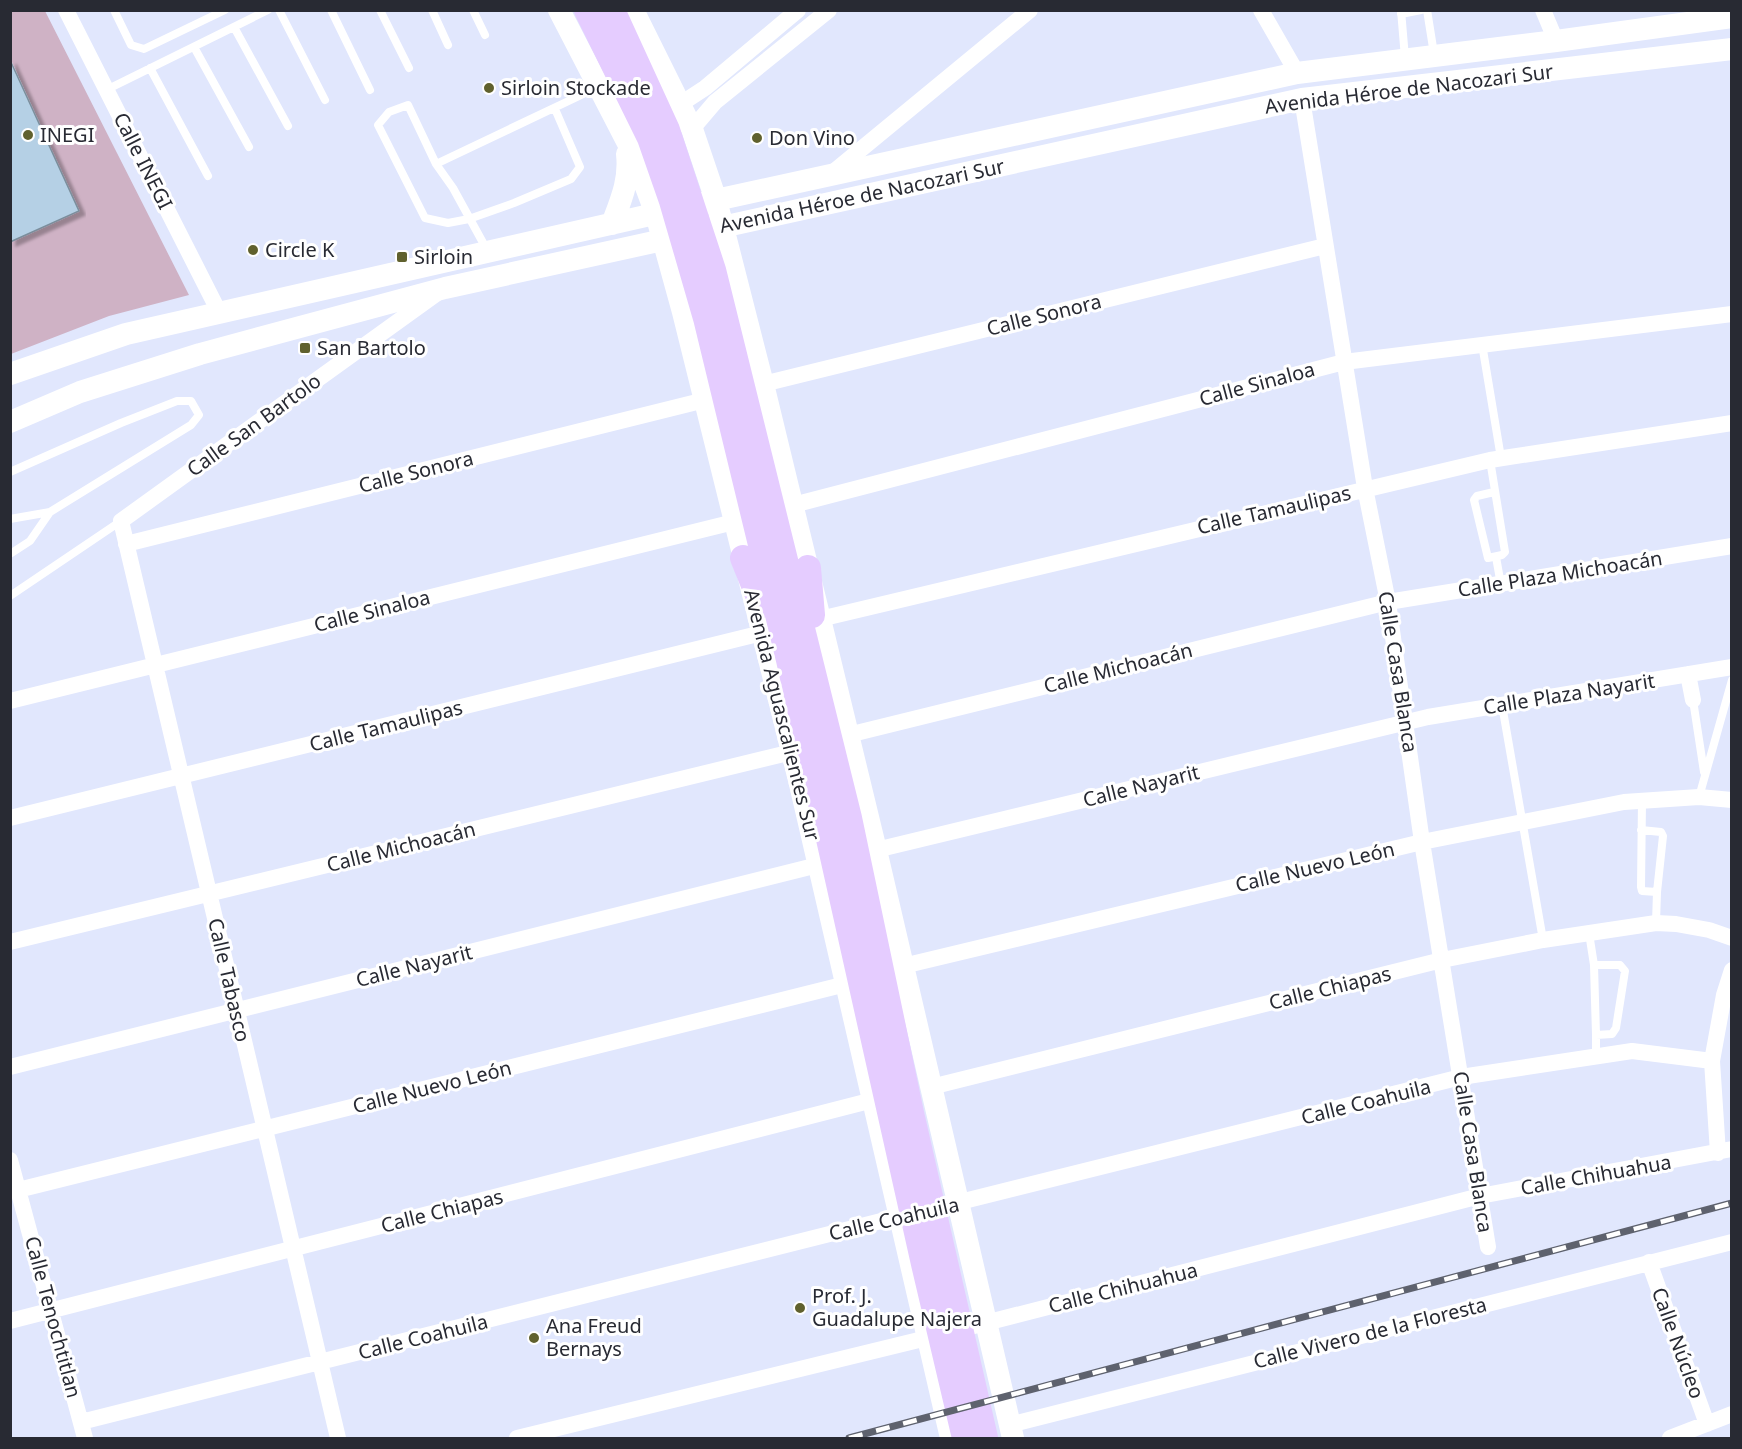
<svg xmlns="http://www.w3.org/2000/svg" width="1742" height="1449" font-family="'Noto Sans',sans-serif">
  <style>
    .green { fill: #cfb2c5 }
    .building { fill: #b5d0e5; stroke: #7b8e9c; stroke-width: 1.5; filter: url(#shadow) }
    .lines { fill: none; stroke-linecap: round; stroke-linejoin: round }
    .lane { stroke: #fff; stroke-width: 8 }
    .street { stroke: #fff; stroke-width: 16 }
    .secondary { stroke: #fff; stroke-width: 22 }
    .primary { stroke: #e5ccff; stroke-width: 26 }
    .rail-casing { stroke: #5e626e; stroke-width: 7 }
    .rail { stroke: #fff; stroke-width: 4.5; stroke-dasharray: 14; stroke-linecap: butt }
    .poi-dot { fill: #60612e; stroke: #fff; stroke-width: 2 }
    .labels { text-anchor: middle; stroke-width: 6; stroke-linejoin: round; paint-order: stroke }
    .poi-label { font-size: 20px; fill: #282a33; stroke: #fff; text-anchor: start }
    .street-label { font-size: 20px; fill: #282a33; stroke: #fff }
  </style>
  <defs>
    <filter id="shadow"><feDropShadow dx="6" dy="4" stdDeviation="1.5" flood-color="#0004"/></filter>
  </defs>
  <rect width="100%" height="100%" fill="#e1e7fd"/>
  <!-- green -->
  <path class="green" d="M 11,11 L 45,11 L 189,295 L 109,316 L 11,354 L 10,242 L 79,211 L 11,60 Z"/>
  <!-- building -->
  <path class="building" d="M 10,60 L 79,211 L 10,242 Z"/>
  <g class="lines">
    <!-- lane -->
    <path class="lane" d="M 114,10 L 131,45 L 144,49 L 225,10
      M 279,10 L 325,100
      M 331,10 L 370,90
      M 380,10 L 409,68
      M 432,10 L 448,45
      M 473,10 L 485,35
      M 1401,10 L 1405,58
      M 1427,10 L 1434,54
      M 1401,14 L 1421,10
      M 234,27 L 288,126
      M 194,47 L 249,147
      M 150,68 L 208,176
      M 106,90 L 268,10
      M 436,164 L 598,87
      M 487,250 L 453,188 L 436,164 L 408,105 L 389,112 L 378,125 L 425,218 L 448,223 L 469,219 L 514,203 L 571,179 L 580,167 L 555,109
      M 1482,344 L 1501,458
      M 1490,460 L 1505,552 L 1502,555 L 1488,558 L 1474,500 L 1477,496 L 1494,492
      M 10,472 L 121,423 L 177,401 L 191,401 L 199,415 L 191,425 L 50,512 L 10,519
      M 10,554 L 30,541 L 50,512
      M 1496,557 L 1501,585
      M 10,596 L 121,521
      M 1693,700 L 1704,772
      M 1502,705 L 1543,940
      M 1699,797 L 1732,680
      M 1642,801 L 1641,887 L 1642,891 L 1657,892
      M 1641,830 L 1661,832 L 1663,836 L 1657,892 L 1656,923
      M 1589,933 L 1594,965 L 1596,1035
      M 1594,965 L 1620,965 L 1625,971 L 1616,1028 L 1612,1034 L 1596,1035 L 1596,1057"/>
    <!-- street -->
    <path class="street" d="M 66,10 L 219,312
      M 1261,10 L 1297,73
      M 1543,10 L 1556,41
      M 1302,99 L 1365,488 L 1388,602 L 1422,842 L 1488,1247
      M 679,105 L 705,88 L 798,10
      M 692,129 L 715,102 L 829,10
      M 831,174 L 1030,10
      M 763,384 L 1325,246
      M 793,505 L 1344,362 L 1732,314
      M 126,544 L 705,400
      M 820,619 L 1490,460 L 1732,423
      M 1688,674 L 1693,700
      M 10,701 L 734,522
      M 848,735 L 1388,602 L 1732,546
      M 10,818 L 762,633
      M 876,850 L 1428,717 L 1732,667
      M 10,942 L 792,752
      M 903,966 L 1422,842 L 1624,802 L 1699,797 L 1732,800
      M 10,1067 L 818,865
      M 931,1087 L 1442,960 L 1543,940 L 1656,923 L 1676,924 L 1709,930 L 1732,938
      M 1718,1153 L 1712,1061 L 1724,995 L 1732,970
      M 10,1160 L 85,1438
      M 18,1190 L 846,984
      M 948,1205 L 1461,1077 L 1632,1051 L 1712,1061
      M 1649,1262 L 1707,1424
      M 10,1321 L 873,1100
      M 81,1422 L 909,1214
      M 1009,1425 L 1732,1242
      M 338,1438 L 121,521 L 436,294
      M 517,1438 L 927,1338 L 1480,1196 L 1732,1149
      M 1670,1438 L 1732,1414"/>
    <!-- secondary -->
    <path class="secondary" d="M 559,10 L 634,155 L 656,214 L 683,312 L 800,784 L 951,1438
      M 633,10 L 692,129 L 716,200 L 763,384 L 876,850 L 1013,1438
      M 612,224 C 621,200 630,180 627,154
      M 10,374 L 126,334 L 716,200 L 1297,73 L 1556,41 L 1732,17
      M 10,422 L 80,392 L 200,354 L 445,288 L 1302,99 L 1732,49"/>
    <!-- primary -->
    <path class="primary" d="M 587,10 L 650,138 L 672,201 L 706,318 L 789,660 L 924,1264 L 965,1438
      M 612,10 L 667,130 L 713,270 L 849,818 L 911,1113 L 985,1438
      M 743,558 L 762,605
      M 808,568 L 812,615"/>
    <!-- rail casing -->
    <g class="rail-casing">
      <path id="rail" d="M 849,1438 L 1732,1203"/>
    </g>
    <!-- rail -->
    <use href="#rail" class="rail"/>
  </g>
  <!-- markers -->
  <g class="poi-dot">
    <circle cx="489" cy="88" r="6"/>
    <circle cx="28" cy="135" r="6"/>
    <circle cx="757" cy="138" r="6"/>
    <circle cx="253" cy="250" r="6"/>
    <rect x="396" y="251" width="12" height="12" rx="3"/>
    <rect x="299" y="342" width="12" height="12" rx="3"/>
    <circle cx="800" cy="1308" r="6"/>
    <circle cx="534" cy="1338" r="6"/>
  </g>
  <g class="labels">
    <!-- poi labels -->
    <g class="poi-label">
      <text x="501" y="95">Sirloin Stockade</text>
      <text x="40" y="142">INEGI</text>
      <text x="769" y="145">Don Vino</text>
      <text x="265" y="257">Circle K</text>
      <text x="414" y="264">Sirloin</text>
      <text x="317" y="355">San Bartolo</text>
      <text x="812" y="1303">Prof. J.<tspan x="812" dy="23">Guadalupe Najera</tspan></text>
      <text x="546" y="1333">Ana Freud<tspan x="546" dy="23">Bernays</tspan></text>
    </g>
    <!-- street labels -->
    <g class="street-label">
      <text transform="translate(1409 89) rotate(-7)" y="7">Avenida Héroe de Nacozari Sur</text>
      <text transform="translate(143 161) rotate(63)" y="7">Calle INEGI</text>
      <text transform="translate(862 196) rotate(-12)" y="7">Avenida Héroe de Nacozari Sur</text>
      <text transform="translate(1044 315) rotate(-14)" y="7">Calle Sonora</text>
      <text transform="translate(1257 384) rotate(-15)" y="7">Calle Sinaloa</text>
      <text transform="translate(254 425) rotate(-36)" y="7">Calle San Bartolo</text>
      <text transform="translate(416 472) rotate(-14)" y="7">Calle Sonora</text>
      <text transform="translate(1274 510) rotate(-13)" y="7">Calle Tamaulipas</text>
      <text transform="translate(1560 574) rotate(-9)" y="7">Calle Plaza Michoacán</text>
      <text transform="translate(372 611) rotate(-14)" y="7">Calle Sinaloa</text>
      <text transform="translate(1118 668) rotate(-14)" y="7">Calle Michoacán</text>
      <text transform="translate(1398 672) rotate(81)" y="7">Calle Casa Blanca</text>
      <text transform="translate(1569 694) rotate(-9)" y="7">Calle Plaza Nayarit</text>
      <text transform="translate(782 715) rotate(76)" y="7">Avenida Aguascalientes Sur</text>
      <text transform="translate(386 726) rotate(-14)" y="7">Calle Tamaulipas</text>
      <text transform="translate(1141 786) rotate(-14)" y="7">Calle Nayarit</text>
      <text transform="translate(401 847) rotate(-14)" y="7">Calle Michoacán</text>
      <text transform="translate(1315 867) rotate(-13)" y="7">Calle Nuevo León</text>
      <text transform="translate(414 966) rotate(-14)" y="7">Calle Nayarit</text>
      <text transform="translate(229 980) rotate(77)" y="7">Calle Tabasco</text>
      <text transform="translate(1330 988) rotate(-14)" y="7">Calle Chiapas</text>
      <text transform="translate(432 1087) rotate(-14)" y="7">Calle Nuevo León</text>
      <text transform="translate(1366 1102) rotate(-14)" y="7">Calle Coahuila</text>
      <text transform="translate(1473 1152) rotate(81)" y="7">Calle Casa Blanca</text>
      <text transform="translate(1596 1175) rotate(-10)" y="7">Calle Chihuahua</text>
      <text transform="translate(442 1211) rotate(-14)" y="7">Calle Chiapas</text>
      <text transform="translate(894 1219) rotate(-13)" y="7">Calle Coahuila</text>
      <text transform="translate(1123 1288) rotate(-14)" y="7">Calle Chihuahua</text>
      <text transform="translate(53 1317) rotate(75)" y="7">Calle Tenochtitlan</text>
      <text transform="translate(1370 1333) rotate(-14)" y="7">Calle Vivero de la Floresta</text>
      <text transform="translate(423 1337) rotate(-14)" y="7">Calle Coahuila</text>
      <text transform="translate(1678 1343) rotate(70)" y="7">Calle Núcleo</text>
    </g>
  </g>
  <!-- border -->
  <rect width="1742" height="1449" fill="none" stroke="#282a33" stroke-width="24"/>
</svg>
